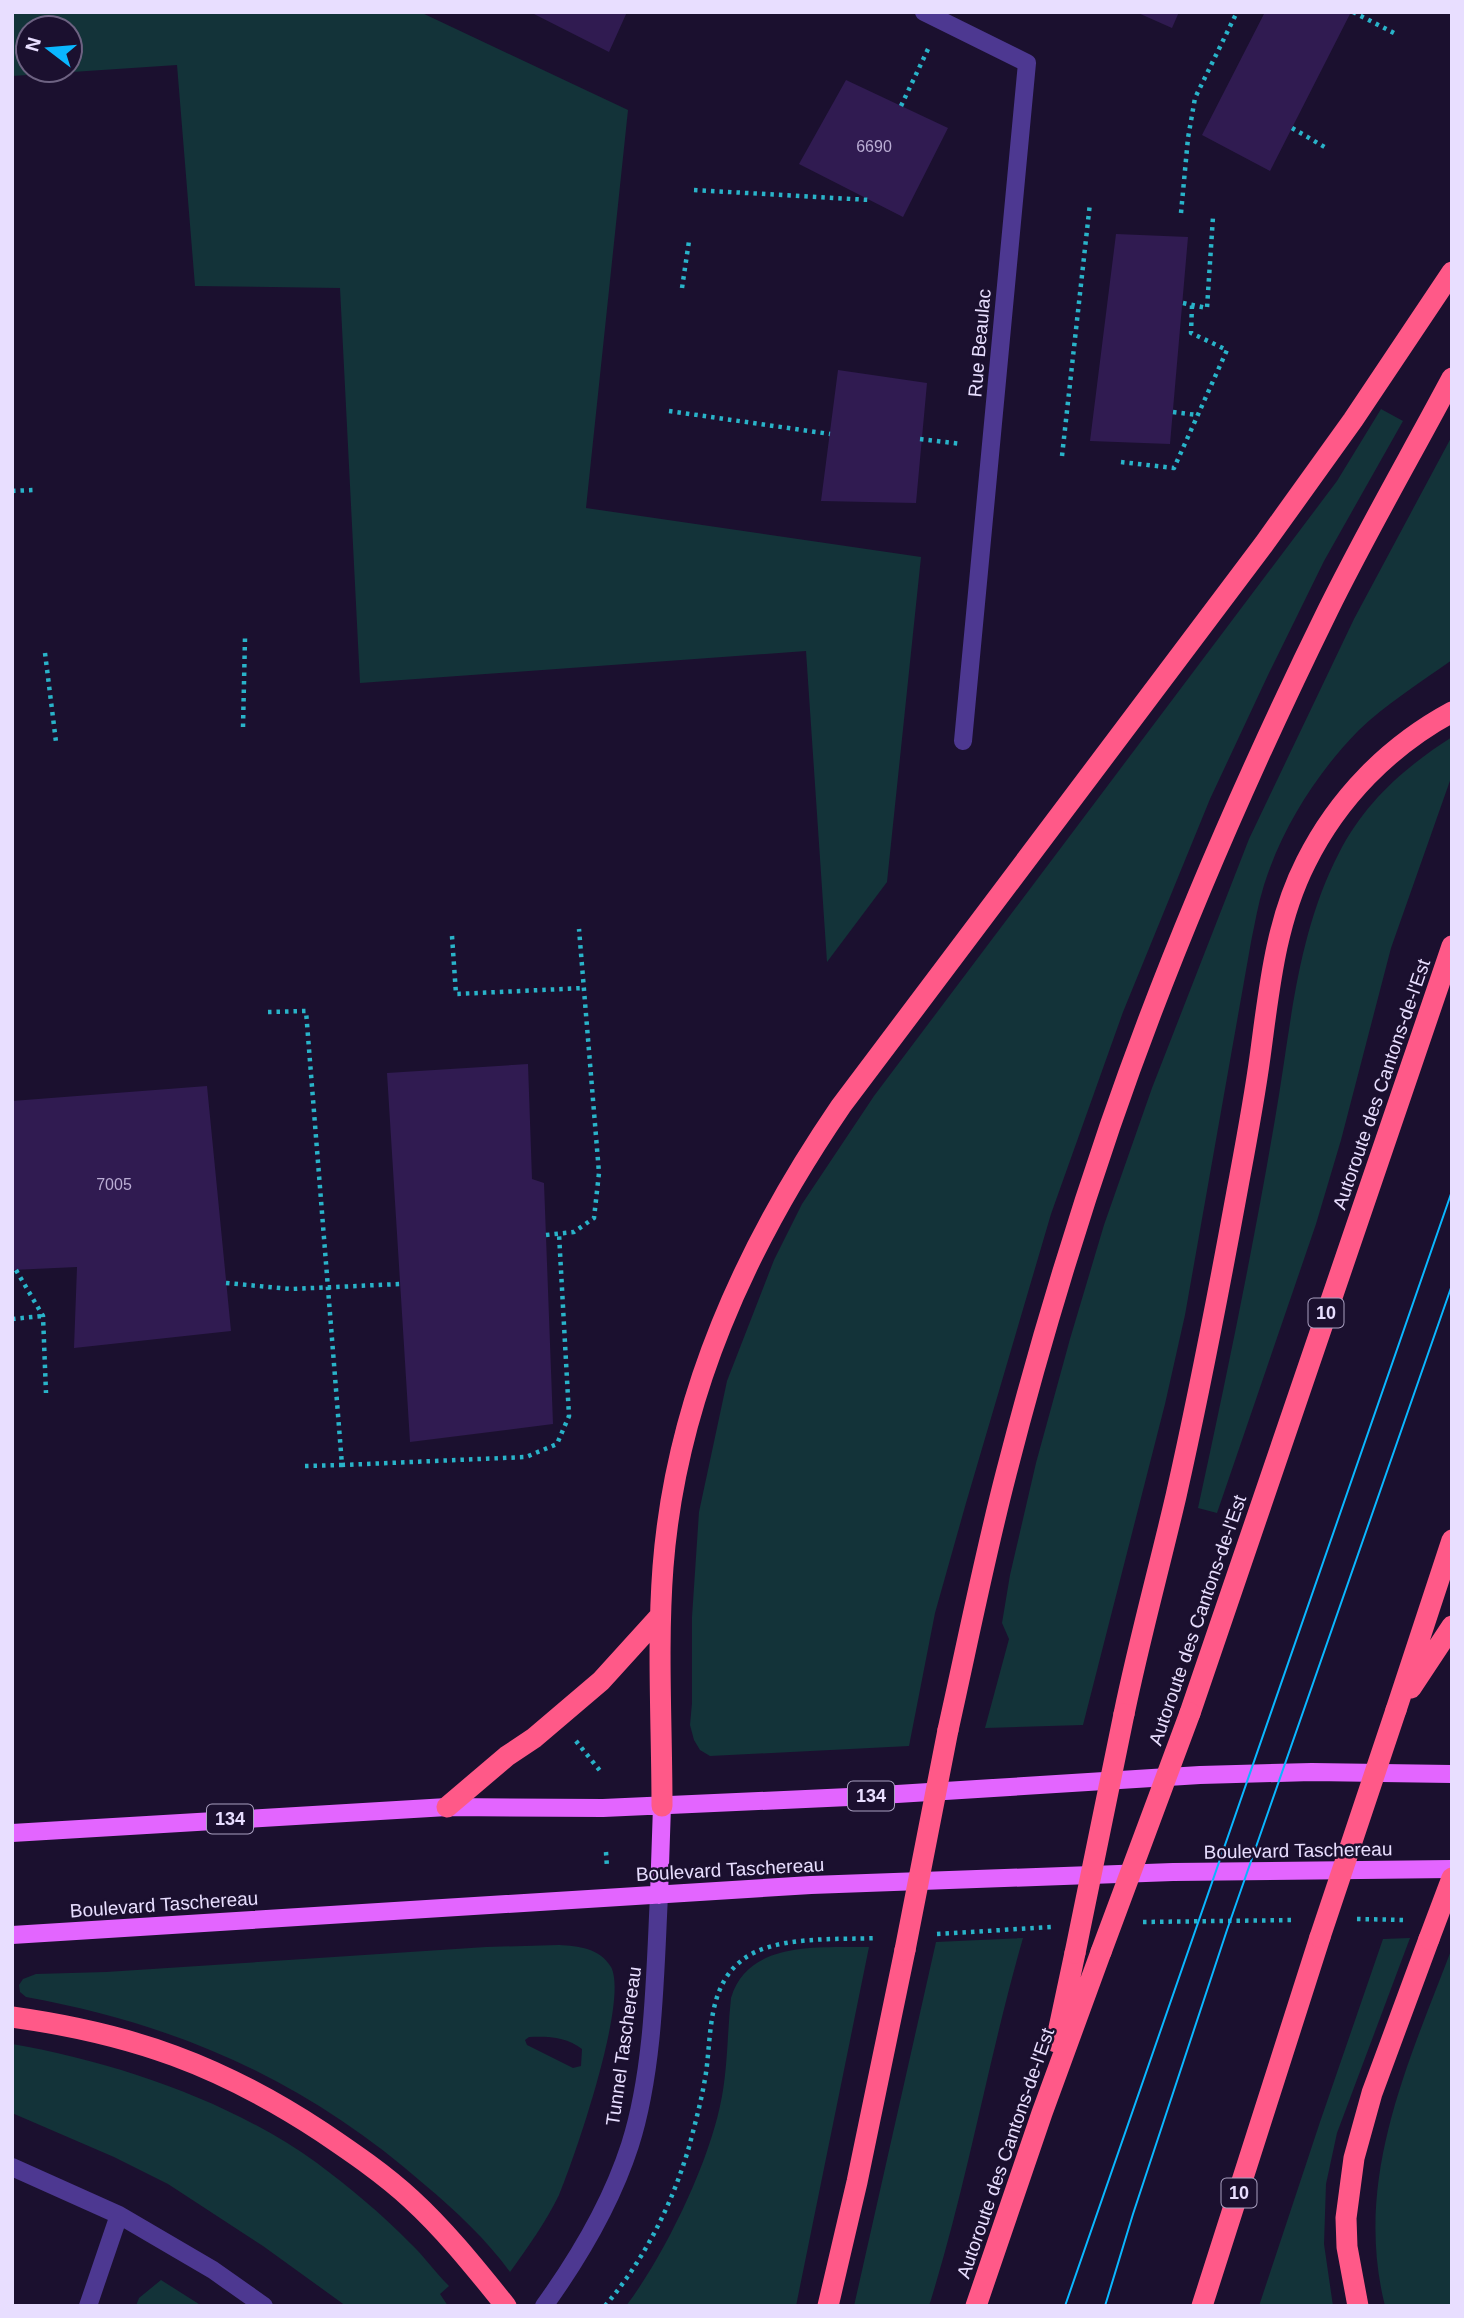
<svg xmlns="http://www.w3.org/2000/svg" width="1464" height="2318" font-family="Arial,sans-serif">
  <style>
    .green { fill: #133339; fill-rule: evenodd }
    .building { fill: #301b51 }
    .lines { fill: none; stroke-linecap: round; stroke-linejoin: round }
    .path { stroke: #29b3c9; stroke-width: 4.5; stroke-dasharray: 3.5 5; stroke-linecap: butt }
    .minor { stroke: #4d3891; stroke-width: 18 }
    .major { stroke: #e365ff; stroke-width: 18 }
    .highway { stroke: #ff5988; stroke-width: 21 }
    .tram { stroke: #0ab7ff; stroke-width: 2 }
    .highway-bridge { stroke: #ff5988; stroke-width: 21 }
    .labels { text-anchor: middle; stroke-width: 5; stroke-linejoin: round; paint-order: stroke }
    .number-label { font-size: 16px; fill: #baadd4 }
    .shield { fill: #1b102f; stroke: #aaa0c1; stroke-width: 2 }
    .shield-label { font-size: 18px; font-weight: bold; fill: #e8deff }
    .street-label { font-size: 19px; fill: #e8deff; stroke: #1b102f }
  </style>
  <rect width="100%" height="100%" fill="#1b102f"/>
  <!-- green -->
  <path class="green" d="M 12,12 L 420,12 L 628,110 L 586,508 L 921,557 L 887,882 L 827,962 L 806,651 L 360,683 L 340,288 L 195,286 L 177,65 L 12,76 ZM 28,28 L 70,28 L 70,70 L 28,70 Z
    M 1381,409 L 1403,421 L 1324,561 L 1268,675 L 1210,799 L 1123,1012 L 1051,1214 L 966,1503 L 935,1613 L 909,1746 L 710,1756 L 700,1750 L 694,1740 L 690,1725 L 692,1703 L 692,1617 L 699,1512 L 727,1381 L 774,1260 L 802,1204 L 874,1096 L 1337,481 Z
    M 1452,436 L 1452,660 C 1421,682 1386,704 1358,731 C 1316,774 1282,828 1264,885 C 1258,904 1255,923 1251,942 L 1185,1315 L 1165,1404 L 1083,1725 L 985,1728 L 1009,1639 L 1002,1623 L 1010,1575 L 1036,1463 L 1070,1339 L 1104,1225 L 1152,1088 L 1249,839 L 1354,619 Z
    M 1452,737 L 1452,775 L 1391,948 L 1341,1140 L 1316,1224 L 1217,1513 L 1198,1508 C 1226,1379 1253,1249 1275,1119 C 1291,1028 1296,936 1339,853 C 1365,802 1405,767 1452,737 Z
    M 1023,1938 C 988,2060 967,2185 929,2306 L 854,2306 L 936,1942 Z
    M 1410,1938 L 1337,2133 L 1326,2184 L 1324,2244 L 1333,2306 L 1259,2306 L 1320,2122 L 1383,1939 Z
    M 559,1945 C 578,1946 600,1948 611,1967 C 629,2000 575,2157 559,2195 C 546,2222 527,2248 510,2272 C 486,2239 456,2211 425,2185 C 306,2081 180,2025 26,1997 L 20,1992 L 19,1985 L 23,1979 L 36,1974 L 106,1972 L 486,1947 ZM 529,2037 C 548,2036 567,2037 582,2049 L 581,2066 L 573,2068 L 527,2045 L 525,2040 Z
    M 869,1947 L 796,2306 L 626,2306 C 664,2256 707,2167 720,2106 C 728,2071 727,2034 731,1998 C 748,1940 820,1948 869,1947 Z
    M 1452,1948 L 1452,2306 L 1385,2306 C 1353,2179 1408,2064 1452,1948 Z
    M 12,2044 C 116,2062 231,2101 317,2163 C 349,2187 382,2214 410,2243 C 424,2256 435,2272 449,2286 L 440,2294 L 448,2306 L 346,2306 L 263,2246 L 168,2184 L 114,2157 L 12,2113 Z
    M 161,2280 L 202,2306 L 136,2306 L 139,2298 Z"/>
  <!-- building -->
  <path class="building" d="M 530,12 L 627,12 L 609,52 Z
    M 1136,12 L 1179,12 L 1172,28 Z
    M 1265,12 L 1351,12 L 1270,171 L 1202,135 Z
    M 846,80 L 948,128 L 903,217 L 799,164 Z
    M 1116,234 L 1188,237 L 1170,444 L 1090,441 Z
    M 838,370 L 927,383 L 916,503 L 821,501 Z
    M 528,1064 L 532,1179 L 544,1183 L 553,1424 L 410,1442 L 387,1073 Z
    M 207,1086 L 231,1331 L 74,1348 L 77,1267 L 12,1270 L 12,1101 Z"/>
  <g class="lines">
    <!-- path -->
    <path class="path" d="M 1353,12 L 1394,33
      M 901,106 L 929,47
      M 1292,128 L 1328,149
      M 694,190 L 870,200
      M 1181,213 L 1188,138 L 1195,98 L 1237,12
      M 682,288 L 689,241
      M 1183,303 L 1207,308 L 1213,217
      M 669,411 L 830,434
      M 1173,412 L 1197,415
      M 920,439 L 962,444
      M 1062,456 L 1090,203
      M 1121,462 L 1174,468 L 1227,350 L 1191,333 L 1192,305
      M 12,491 L 34,490
      M 45,653 L 56,742
      M 243,727 L 245,638
      M 452,936 L 456,994 L 584,988
      M 268,1012 L 306,1011 L 342,1465 L 526,1457 L 557,1444 L 569,1416 L 559,1234
      M 546,1235 L 574,1232 L 594,1218 L 599,1173 L 579,929
      M 16,1270 L 43,1316 L 46,1393
      M 226,1283 L 291,1289 L 400,1284
      M 12,1319 L 43,1316
      M 305,1466 L 342,1465
      M 576,1741 L 601,1772
      M 606,1852 L 607,1868
      M 1357,1919 L 1404,1920
      M 1143,1922 L 1295,1920
      M 937,1934 L 1051,1927
      M 605,2306 C 644,2260 672,2205 689,2147 C 695,2124 701,2102 705,2079 C 712,2039 706,1989 741,1961 C 772,1935 837,1940 876,1938"/>
    <!-- minor -->
    <path class="minor" d="M 924,12 L 1027,63 L 963,741
      M 12,2167 L 119,2215 L 213,2270 L 264,2306
      M 88,2306 L 119,2215
      M 544,2306 C 580,2256 611,2204 630,2145 C 654,2070 655,1975 659,1895"/>
    <!-- major -->
    <path class="major" d="M 12,1833 L 447,1807 L 603,1808 L 849,1797 L 1200,1775 L 1312,1772 L 1452,1774
      M 659,1895 L 662,1806
      M 12,1935 L 811,1885 L 1173,1872 L 1452,1869"/>
    <!-- highway -->
    <path class="highway" d="M 1411,1688 L 1452,1626
      M 1396,1710 L 1452,1540
      M 1190,1713 L 1452,946
      M 1124,1714 C 1139,1641 1159,1569 1176,1496 C 1199,1394 1219,1290 1238,1186 C 1246,1143 1254,1101 1260,1057 C 1269,991 1275,923 1306,862 C 1338,798 1389,746 1452,712
      M 948,1730 C 967,1645 984,1559 1006,1474 C 1036,1357 1071,1240 1110,1126 C 1171,949 1246,777 1328,610 C 1367,531 1411,455 1452,378
      M 662,1806 C 662,1727 657,1646 663,1567 C 676,1398 746,1245 841,1106 L 1264,544 L 1353,420 L 1452,272
      M 447,1807 L 507,1756 L 534,1738 L 601,1681 L 660,1616
      M 12,2017 C 133,2034 220,2065 322,2132 C 353,2153 384,2174 411,2199 C 446,2231 476,2269 506,2306
      M 1056,2042 L 1075,1953
      M 828,2306 L 857,2182 L 905,1950
      M 976,2306 L 1042,2113 L 1101,1952
      M 1202,2306 L 1320,1937
      M 1358,2306 L 1347,2247 L 1346,2218 L 1354,2158 L 1372,2093 L 1429,1939"/>
    <!-- tram -->
    <path class="tram" d="M 1065,2306 L 1452,1191
      M 1105,2306 L 1133,2214 L 1227,1930 L 1452,1285"/>
    <!-- highway-bridge -->
    <path class="highway-bridge" d="M 1320,1937 L 1396,1710
      M 1429,1939 L 1452,1878
      M 905,1950 L 948,1730
      M 1101,1952 L 1190,1713
      M 1075,1953 L 1124,1714"/>
  </g>
  <g class="labels">
    <!-- number labels -->
    <g class="number-label">
      <text x="874" y="152">6690</text>
      <text x="114" y="1190">7005</text>
    </g>
    <!-- shield labels -->
    <g class="shield">
      <rect x="1308.5" y="1298.5" width="35" height="29" rx="5"/>
      <rect x="848" y="1781.5" width="46" height="29" rx="5"/>
      <rect x="207" y="1804.5" width="46" height="29" rx="5"/>
      <rect x="1221.5" y="2178.5" width="35" height="29" rx="5"/>
    </g>
    <g class="shield-label">
      <text x="1326" y="1319">10</text>
      <text x="871" y="1802">134</text>
      <text x="230" y="1825">134</text>
      <text x="1239" y="2199">10</text>
    </g>
    <!-- street labels -->
    <g class="street-label">
      <text transform="translate(979 343) rotate(-85)" y="7">Rue Beaulac</text>
      <text transform="translate(1381 1084) rotate(-71)" y="7">Autoroute des Cantons-de-l'Est</text>
      <text transform="translate(1197 1620) rotate(-71)" y="7">Autoroute des Cantons-de-l'Est</text>
      <text transform="translate(1298 1850) rotate(-1)" y="7">Boulevard Taschereau</text>
      <text transform="translate(730 1869) rotate(-3)" y="7">Boulevard Taschereau</text>
      <text transform="translate(164 1904) rotate(-4)" y="7">Boulevard Taschereau</text>
      <text transform="translate(623 2046) rotate(-82)" y="7">Tunnel Taschereau</text>
      <text transform="translate(1005 2153) rotate(-71)" y="7">Autoroute des Cantons-de-l'Est</text>
    </g>
  </g>
  <!-- border -->
  <rect width="1464" height="2318" fill="none" stroke="#e8deff" stroke-width="28"/>
  <!-- north arrow -->
  <g transform="translate(49 49) rotate(286)"><circle r="33" fill="#1b102f" stroke="#6d6282" stroke-width="2"/>
  <path d="M0-5L12 26L0 18L-12 26Z" fill="#0ab7ff"/>
  <text y="-10" font-size="19" font-weight="bold" text-anchor="middle" fill="#e8deff">N</text>
  </g>
</svg>
